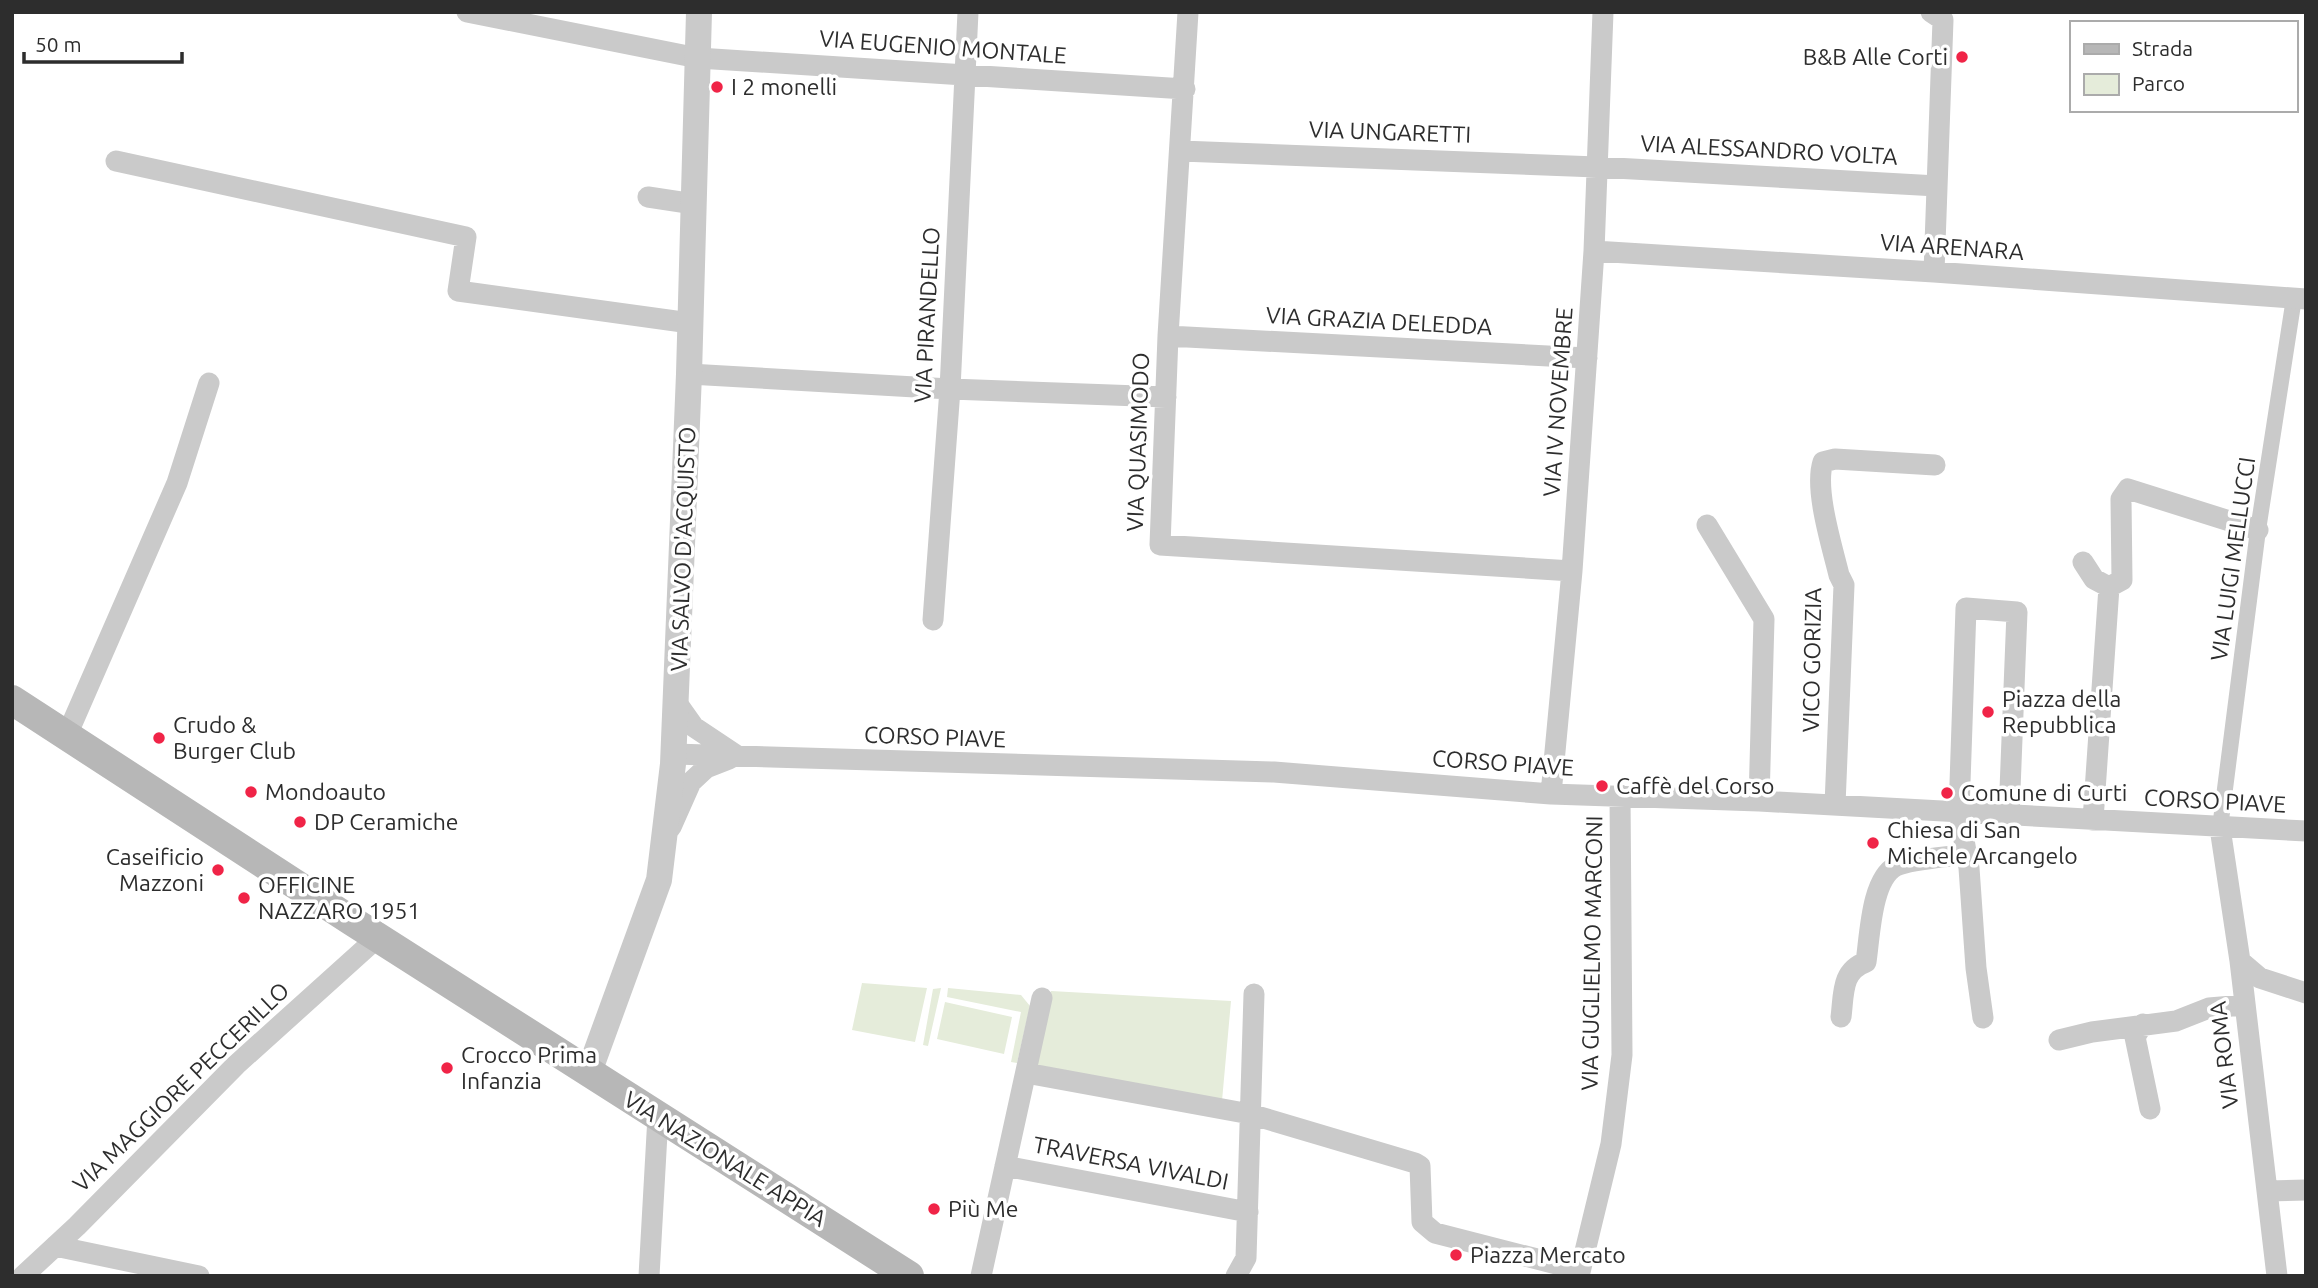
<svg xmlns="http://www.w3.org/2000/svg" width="2318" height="1288" font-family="Ubuntu,sans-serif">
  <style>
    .green { fill: #e5ecda }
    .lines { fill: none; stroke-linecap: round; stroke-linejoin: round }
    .pedestrian { stroke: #cacaca; stroke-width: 16 }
    .minor { stroke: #cacaca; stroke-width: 21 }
    .tertiary { stroke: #cacaca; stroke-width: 26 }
    .secondary { stroke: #b7b7b7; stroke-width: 30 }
    .poi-dot { fill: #f02447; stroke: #fff; stroke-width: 2.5 }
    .labels { text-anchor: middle; stroke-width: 7; stroke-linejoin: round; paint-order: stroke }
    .street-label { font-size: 23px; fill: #2d2d2d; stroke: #fff }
    .poi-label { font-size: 23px; fill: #2d2d2d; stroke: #fff; text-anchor: start }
  </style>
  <rect width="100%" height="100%" fill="#fff"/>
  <!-- green -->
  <path class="green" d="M 862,983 L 927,988 L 915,1042 L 852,1030 Z
    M 941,988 L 928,1046 L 923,1045 L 933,989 Z
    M 948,988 L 1021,995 L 1030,1006 L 1017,1063 L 1011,1062 L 1021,1012 L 947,997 Z
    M 1051,991 L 1231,1001 L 1222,1101 L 1037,1065 Z
    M 945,1002 L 1012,1017 L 1004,1054 L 937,1039 Z"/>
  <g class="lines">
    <!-- pedestrian -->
    <path class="pedestrian" d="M 2220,828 L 2258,530 L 2294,298"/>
    <!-- minor -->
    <path class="minor" d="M 467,12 L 698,58 L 1185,89
      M 1188,12 L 1168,336 L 1160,545 L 1572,571
      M 1931,12 L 1943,20 L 1934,272
      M 1181,151 L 1597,167 L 1937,186
      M 116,161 L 466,237 L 458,291 L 690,323
      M 648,197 L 694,204
      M 1594,251 L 1934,272 L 2306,299
      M 1168,336 L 1587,358
      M 689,374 L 950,389 L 1166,397
      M 1707,525 L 1764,619 L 1759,801
      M 2083,562 L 2094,579 L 2109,587
      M 933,620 L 950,389 L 968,12
      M 677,703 L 694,727 L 736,755
      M 67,735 L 177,483 L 209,383
      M 674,754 L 1274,772 L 1551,794 L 1759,801 L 2306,831
      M 1551,794 L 1572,571 L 1594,251 L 1603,12
      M 1835,805 L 1844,585 L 1839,575 C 1832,546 1814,489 1823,462 L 1835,459 L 1935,465
      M 2093,820 L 2109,587 L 2122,580 L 2121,499 L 2128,489 L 2258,530
      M 671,827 L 691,782 L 706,768 L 729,759
      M 2220,828 L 2240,961 L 2277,1276
      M 2240,961 L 2260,978 L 2306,993
      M 1841,1017 C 1844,994 1841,971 1866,962 C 1870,936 1871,879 1896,866 C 1911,859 1949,857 1967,854
      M 1983,1018 L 1976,968 L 1969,868 L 1959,812 L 1966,608 L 2017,612 L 2009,815
      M 2143,1024 L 2135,1037 L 2150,1109
      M 2059,1040 L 2092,1032 L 2176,1021 L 2209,1008 L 2244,1005
      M 1026,1073 L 1250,1114 L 1415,1163 L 1420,1166 L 1422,1222 L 1435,1233 L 1580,1270
      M 1005,1166 L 1248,1212
      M 2267,1191 L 2306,1190
      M 55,1246 L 199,1276
      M 23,1276 L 77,1226 L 236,1065 L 377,938
      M 649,1276 L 658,1116
      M 981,1276 L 1042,998
      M 1236,1276 L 1246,1258 L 1254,994
      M 1579,1276 L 1611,1144 L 1622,1055 L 1620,795"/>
    <!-- tertiary -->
    <path class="tertiary" d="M 589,1072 L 659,880 L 673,764 L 689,374 L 699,12"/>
    <!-- secondary -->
    <path class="secondary" d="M 12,700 L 352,921 L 909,1276"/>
  </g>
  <!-- markers -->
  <g class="poi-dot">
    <circle cx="1962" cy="57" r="7"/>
    <circle cx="717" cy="87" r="7"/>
    <circle cx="1988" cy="712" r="7"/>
    <circle cx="159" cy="738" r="7"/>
    <circle cx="1602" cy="786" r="7"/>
    <circle cx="251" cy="792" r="7"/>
    <circle cx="1947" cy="793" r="7"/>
    <circle cx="300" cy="822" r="7"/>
    <circle cx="1873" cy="843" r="7"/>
    <circle cx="218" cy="870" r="7"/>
    <circle cx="244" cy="898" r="7"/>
    <circle cx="447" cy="1068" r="7"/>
    <circle cx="934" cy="1209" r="7"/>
    <circle cx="1456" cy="1255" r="7"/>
  </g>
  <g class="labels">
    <!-- street labels -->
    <g class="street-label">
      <text transform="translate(943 47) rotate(4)" y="8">VIA EUGENIO MONTALE</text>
      <text transform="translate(1390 132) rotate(2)" y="8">VIA UNGARETTI</text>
      <text transform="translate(1769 150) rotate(3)" y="8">VIA ALESSANDRO VOLTA</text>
      <text transform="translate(1952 247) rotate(4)" y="8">VIA ARENARA</text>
      <text transform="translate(927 315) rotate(-87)" y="8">VIA PIRANDELLO</text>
      <text transform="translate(1379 321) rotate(3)" y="8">VIA GRAZIA DELEDDA</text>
      <text transform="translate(1558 402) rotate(-86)" y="8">VIA IV NOVEMBRE</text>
      <text transform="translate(1138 442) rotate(-88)" y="8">VIA QUASIMODO</text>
      <text transform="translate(683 549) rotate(-88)" y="8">VIA SALVO D'ACQUISTO</text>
      <text transform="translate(2233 559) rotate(-82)" y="8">VIA LUIGI MELLUCCI</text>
      <text transform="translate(1812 660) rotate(-89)" y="8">VICO GORIZIA</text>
      <text transform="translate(935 737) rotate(2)" y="8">CORSO PIAVE</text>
      <text transform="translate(1503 763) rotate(4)" y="8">CORSO PIAVE</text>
      <text transform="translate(2215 801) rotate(3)" y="8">CORSO PIAVE</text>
      <text transform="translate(1592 953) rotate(-89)" y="8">VIA GUGLIELMO MARCONI</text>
      <text transform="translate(2224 1055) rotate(-97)" y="8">VIA ROMA</text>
      <text transform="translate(181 1087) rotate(-44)" y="8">VIA MAGGIORE PECCERILLO</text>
      <text transform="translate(725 1159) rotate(32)" y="8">VIA NAZIONALE APPIA</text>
      <text transform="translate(1131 1163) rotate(11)" y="8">TRAVERSA VIVALDI</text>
    </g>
    <!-- poi labels -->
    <g class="poi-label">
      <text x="1948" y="65" text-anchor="end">B&amp;B Alle Corti</text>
      <text x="731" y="95">I 2 monelli</text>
      <text x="2002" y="707">Piazza della<tspan x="2002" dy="26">Repubblica</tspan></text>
      <text x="173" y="733">Crudo &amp;<tspan x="173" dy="26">Burger Club</tspan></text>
      <text x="1616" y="794">Caffè del Corso</text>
      <text x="265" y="800">Mondoauto</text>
      <text x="1961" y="801">Comune di Curti</text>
      <text x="314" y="830">DP Ceramiche</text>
      <text x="1887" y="838">Chiesa di San<tspan x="1887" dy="26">Michele Arcangelo</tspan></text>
      <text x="204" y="865" text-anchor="end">Caseificio<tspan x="204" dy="26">Mazzoni</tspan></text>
      <text x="258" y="893">OFFICINE<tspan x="258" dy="26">NAZZARO 1951</tspan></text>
      <text x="461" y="1063">Crocco Prima<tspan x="461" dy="26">Infanzia</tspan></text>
      <text x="948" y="1217">Più Me</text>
      <text x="1470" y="1263">Piazza Mercato</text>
    </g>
  </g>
  <!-- border -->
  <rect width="2318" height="1288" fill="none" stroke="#2d2d2d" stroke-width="28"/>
  <!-- legend -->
  <rect x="2070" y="21" width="228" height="91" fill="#ffffff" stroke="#ababab" stroke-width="2"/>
  <rect x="2084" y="44" width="35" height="10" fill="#b7b7b7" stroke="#ababab" stroke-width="2"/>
  <text x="2132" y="56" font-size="21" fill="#2d2d2d">Strada</text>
  <rect x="2084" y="74" width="35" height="21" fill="#e5ecda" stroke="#ababab" stroke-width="2"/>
  <text x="2132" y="91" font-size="21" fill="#2d2d2d">Parco</text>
  <!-- scale -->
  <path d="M24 52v10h158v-10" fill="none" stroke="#2d2d2d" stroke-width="3.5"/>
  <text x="35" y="52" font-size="21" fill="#2d2d2d" stroke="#ffffff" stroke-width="5" paint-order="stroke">50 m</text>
</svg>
